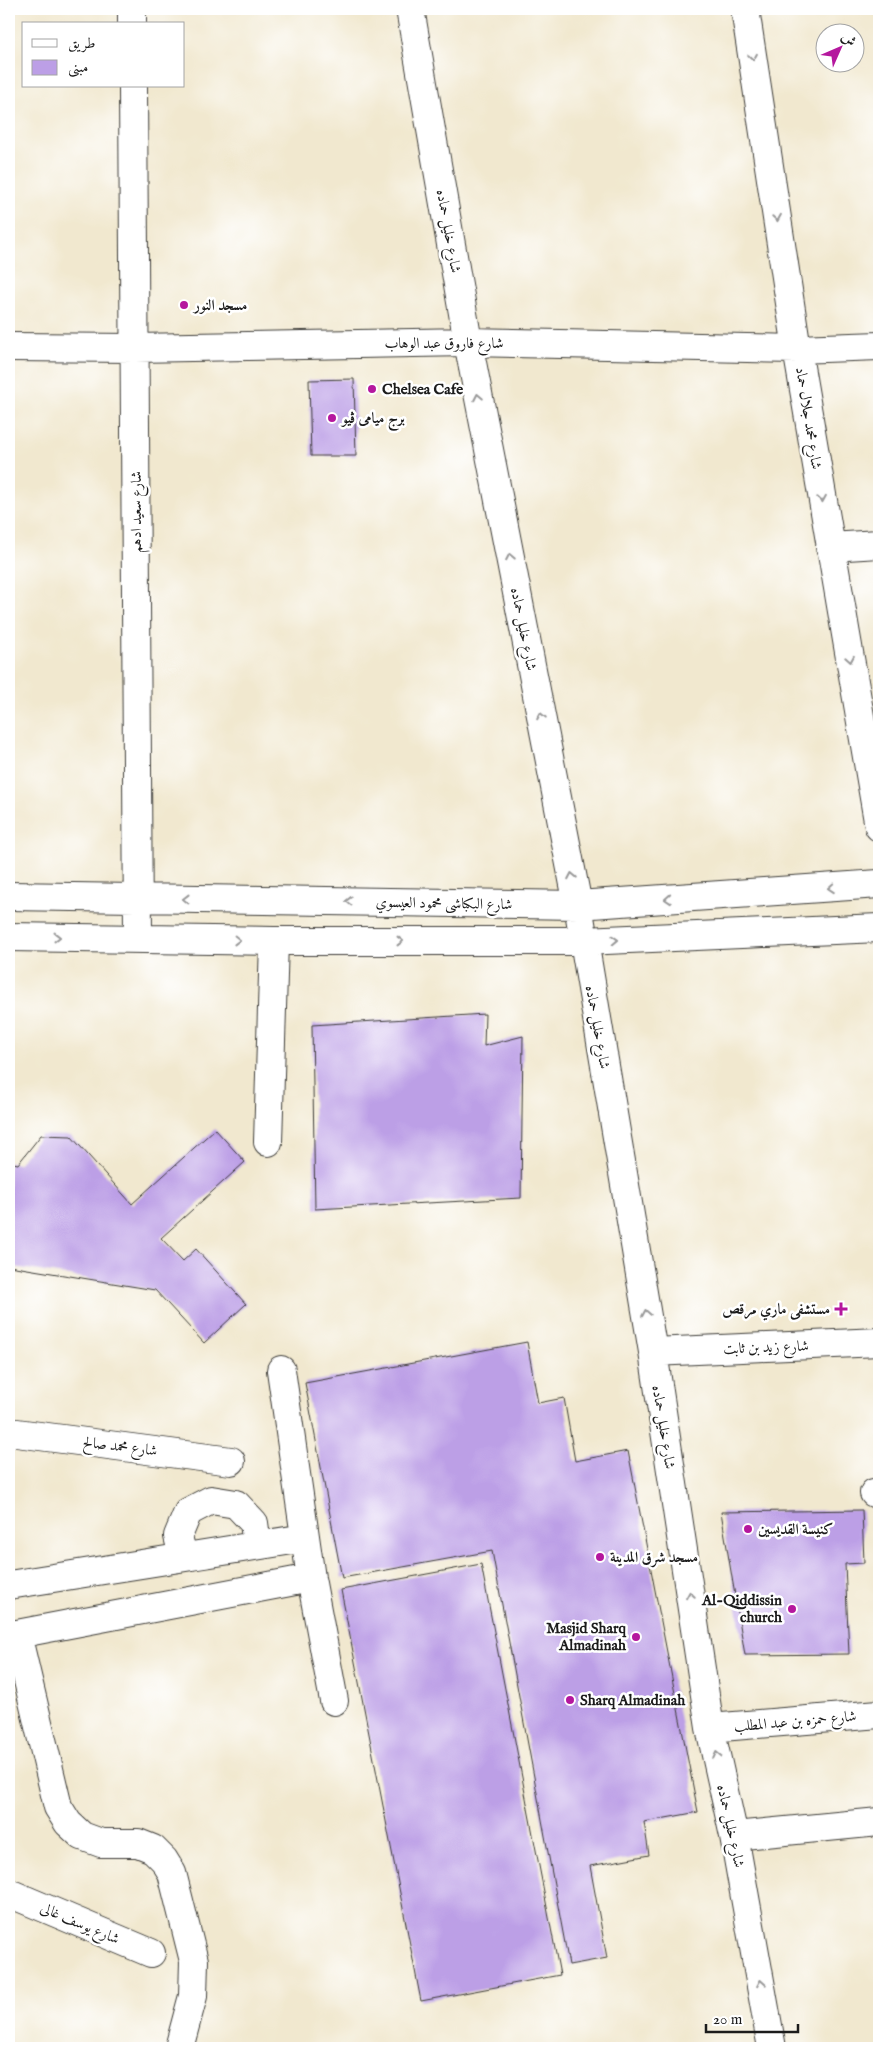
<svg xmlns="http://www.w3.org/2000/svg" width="888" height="2057" font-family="'IM FELL English',Amiri,serif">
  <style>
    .building { fill: #bc9fe6 }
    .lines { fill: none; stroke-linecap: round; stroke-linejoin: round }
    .minor-casing { stroke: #3c3b37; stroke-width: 30 }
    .minor { stroke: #fff; stroke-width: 28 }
    .oneway { stroke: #999 }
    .poi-dot { fill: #b5179e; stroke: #fff; stroke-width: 2 }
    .labels { text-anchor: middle; stroke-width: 5; stroke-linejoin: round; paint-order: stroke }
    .street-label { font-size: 15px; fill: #1c1c1c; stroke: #fff }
    .poi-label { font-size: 15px; font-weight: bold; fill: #1c1c1c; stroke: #fff; text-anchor: start }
  </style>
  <rect width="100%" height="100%" fill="#fff"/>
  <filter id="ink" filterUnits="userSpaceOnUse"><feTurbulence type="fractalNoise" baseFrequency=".02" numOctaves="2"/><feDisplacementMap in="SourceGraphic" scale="10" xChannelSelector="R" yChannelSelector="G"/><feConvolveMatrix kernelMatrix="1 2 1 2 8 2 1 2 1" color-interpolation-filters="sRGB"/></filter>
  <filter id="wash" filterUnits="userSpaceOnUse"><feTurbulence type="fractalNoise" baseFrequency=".0096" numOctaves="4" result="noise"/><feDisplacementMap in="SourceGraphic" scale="20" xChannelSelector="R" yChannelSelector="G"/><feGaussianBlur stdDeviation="1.12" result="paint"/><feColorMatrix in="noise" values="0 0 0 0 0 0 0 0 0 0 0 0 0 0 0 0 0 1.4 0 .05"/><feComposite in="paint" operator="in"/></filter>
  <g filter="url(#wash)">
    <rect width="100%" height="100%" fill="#f1e8cf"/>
    <g id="blocks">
      <!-- building -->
      <path class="building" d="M 354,379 L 356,456 L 311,456 L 309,380 Z
        M 485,1014 L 484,1046 L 523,1036 L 521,1198 L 315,1209 L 312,1025 Z
        M 215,1129 L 245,1162 L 161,1238 L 183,1261 L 196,1249 L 246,1304 L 204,1343 L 155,1290 L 9,1266 L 9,1162 L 18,1164 L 41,1135 L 71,1136 L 132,1204 Z
        M 527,1342 L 538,1403 L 564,1398 L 575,1461 L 628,1451 L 698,1812 L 644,1822 L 649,1855 L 590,1866 L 607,1958 L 569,1965 L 492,1551 L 342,1578 L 305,1383 Z
        M 862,1510 L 864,1563 L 845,1564 L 849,1654 L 745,1655 L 721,1512 Z
        M 481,1564 L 560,1975 L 421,2001 L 341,1590 Z"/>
    </g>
  </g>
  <g filter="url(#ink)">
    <use href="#blocks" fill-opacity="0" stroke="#3c3b37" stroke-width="1"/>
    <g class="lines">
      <!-- minor casing -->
      <g class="minor-casing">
        <path id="minor" d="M 132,9 L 132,24
          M 410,9 L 468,342 L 578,905 L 653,1352 L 710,1728 L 734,1836 L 772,2048
          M 745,9 L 797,349 L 879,827
          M 133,86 L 138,938
          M 9,347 L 135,348 L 468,342 L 797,349 L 879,346
          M 830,547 L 879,544
          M 9,896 L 578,905 L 879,884
          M 9,937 L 274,941 L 584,941 L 879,928
          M 268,1142 L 274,941
          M 653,1352 L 879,1342
          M 281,1370 L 311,1578 L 334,1701
          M 9,1432 L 231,1461
          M 874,1493 L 879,1492
          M 183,1557 L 178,1536 L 188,1512 L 211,1500 L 236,1504 L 254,1523 L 257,1545
          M 9,1585 L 305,1538
          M 9,1634 L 17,1634 L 311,1578
          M 17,1634 L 58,1807 L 68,1823 L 82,1836 L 101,1843 L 138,1843 L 153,1849 L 164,1860 L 172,1873 L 194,1961 L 193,1996 L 179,2048
          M 710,1728 L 879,1714
          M 734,1836 L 879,1822
          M 9,1893 L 151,1953"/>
      </g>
      <!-- minor -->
      <use href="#minor" class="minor"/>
    </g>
    <!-- one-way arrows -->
    <defs><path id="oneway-chevron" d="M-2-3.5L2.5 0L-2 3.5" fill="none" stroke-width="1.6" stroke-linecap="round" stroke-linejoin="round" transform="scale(1.25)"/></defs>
    <g class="oneway">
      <use href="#oneway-chevron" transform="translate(753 57) rotate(81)"/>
      <use href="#oneway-chevron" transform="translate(777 218) rotate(81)"/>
      <use href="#oneway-chevron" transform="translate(478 397) rotate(-101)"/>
      <use href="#oneway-chevron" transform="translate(822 499) rotate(81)"/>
      <use href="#oneway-chevron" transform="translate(510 557) rotate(-101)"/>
      <use href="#oneway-chevron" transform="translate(850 659) rotate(80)"/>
      <use href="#oneway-chevron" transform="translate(541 716) rotate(-101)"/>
      <use href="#oneway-chevron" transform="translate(572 876) rotate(-101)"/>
      <use href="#oneway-chevron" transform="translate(831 888) rotate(176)"/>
      <use href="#oneway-chevron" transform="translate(186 899) rotate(-179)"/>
      <use href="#oneway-chevron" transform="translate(668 899) rotate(176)"/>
      <use href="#oneway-chevron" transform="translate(349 901) rotate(-179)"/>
      <use href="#oneway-chevron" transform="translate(57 937)"/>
      <use href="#oneway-chevron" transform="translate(237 940) rotate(1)"/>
      <use href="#oneway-chevron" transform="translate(615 940) rotate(-2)"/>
      <use href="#oneway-chevron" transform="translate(400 941)"/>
      <use href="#oneway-chevron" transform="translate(646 1313) rotate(-100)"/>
      <use href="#oneway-chevron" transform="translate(690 1595) rotate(-99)"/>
      <use href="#oneway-chevron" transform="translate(717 1755) rotate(-103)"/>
      <use href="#oneway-chevron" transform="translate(761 1983) rotate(-100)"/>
    </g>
  </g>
  <!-- markers -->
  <g class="poi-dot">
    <circle cx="184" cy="305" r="5"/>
    <circle cx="372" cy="389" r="5"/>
    <circle cx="332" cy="418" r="5"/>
    <path d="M838.5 1301.5h5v5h5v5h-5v5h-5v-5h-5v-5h5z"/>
    <circle cx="748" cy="1529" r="5"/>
    <circle cx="600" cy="1557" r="5"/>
    <circle cx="792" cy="1609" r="5"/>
    <circle cx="636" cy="1637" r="5"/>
    <circle cx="570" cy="1700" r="5"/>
  </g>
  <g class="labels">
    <!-- street labels -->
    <g class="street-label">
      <text transform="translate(449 231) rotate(80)" y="5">شارع خليل حماده</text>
      <text x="444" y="348">شارع فاروق عبد الوهاب</text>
      <text transform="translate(809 418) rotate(81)" y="5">شارع محمد جلال حماد</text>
      <text transform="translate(136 512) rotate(-90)" y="5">شارع سعيد ادهم</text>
      <text transform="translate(524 629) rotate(79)" y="5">شارع خليل حماده</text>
      <text transform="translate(444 903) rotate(1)" y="5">شارع البكباشى محمود العيسوي</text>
      <text transform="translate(598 1027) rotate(80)" y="5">شارع خليل حماده</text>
      <text transform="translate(766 1347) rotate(-2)" y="5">شارع زيد بن ثابت</text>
      <text transform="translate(664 1427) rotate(81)" y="5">شارع خليل حماده</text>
      <text transform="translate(120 1446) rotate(7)" y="5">شارع محمد صالح</text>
      <text transform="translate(795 1721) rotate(-5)" y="5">شارع حمزه بن عبد المطلب</text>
      <text transform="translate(731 1826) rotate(78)" y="5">شارع خليل حماده</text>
      <text transform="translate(80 1923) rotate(23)" y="5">شارع يوسف غالى</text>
    </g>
    <!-- poi labels -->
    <g class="poi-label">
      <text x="194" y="310">مسجد النور</text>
      <text x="382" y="394">Chelsea Cafe</text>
      <text x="342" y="423">برج ميامى ڤيو</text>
      <text x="830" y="1314" text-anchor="end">مستشفى ماري مرقص</text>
      <text x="758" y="1534">كنيسة القديسين</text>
      <text x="610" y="1562">مسجد شرق المدينة</text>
      <text x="782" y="1605" text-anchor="end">Al-Qiddissin<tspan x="782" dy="17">church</tspan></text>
      <text x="626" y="1633" text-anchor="end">Masjid Sharq<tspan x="626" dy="17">Almadinah</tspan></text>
      <text x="580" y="1705">Sharq Almadinah</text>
    </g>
  </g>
  <!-- margin -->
  <rect width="888" height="2057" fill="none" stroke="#fff" stroke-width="30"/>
  <!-- legend -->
  <rect x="22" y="22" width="162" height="65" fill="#ffffff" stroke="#a4a4a4"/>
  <rect x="32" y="39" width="25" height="8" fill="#ffffff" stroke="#a4a4a4"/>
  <text x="68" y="48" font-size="15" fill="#1c1c1c">طريق</text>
  <rect x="32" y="60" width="25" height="15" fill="#bc9fe6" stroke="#a4a4a4"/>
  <text x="68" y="72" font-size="15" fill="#1c1c1c">مبنى</text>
  <!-- north arrow -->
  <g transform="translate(840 48) rotate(45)"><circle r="24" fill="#ffffff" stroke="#a4a4a4"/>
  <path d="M0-4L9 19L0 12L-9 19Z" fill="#b5179e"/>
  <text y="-8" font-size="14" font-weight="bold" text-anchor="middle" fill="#1c1c1c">ش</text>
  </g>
  <!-- scale -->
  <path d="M706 2024v8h92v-8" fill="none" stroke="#1c1c1c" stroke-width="2.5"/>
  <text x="713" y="2024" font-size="15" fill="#1c1c1c" stroke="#ffffff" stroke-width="4" paint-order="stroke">20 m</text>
</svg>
